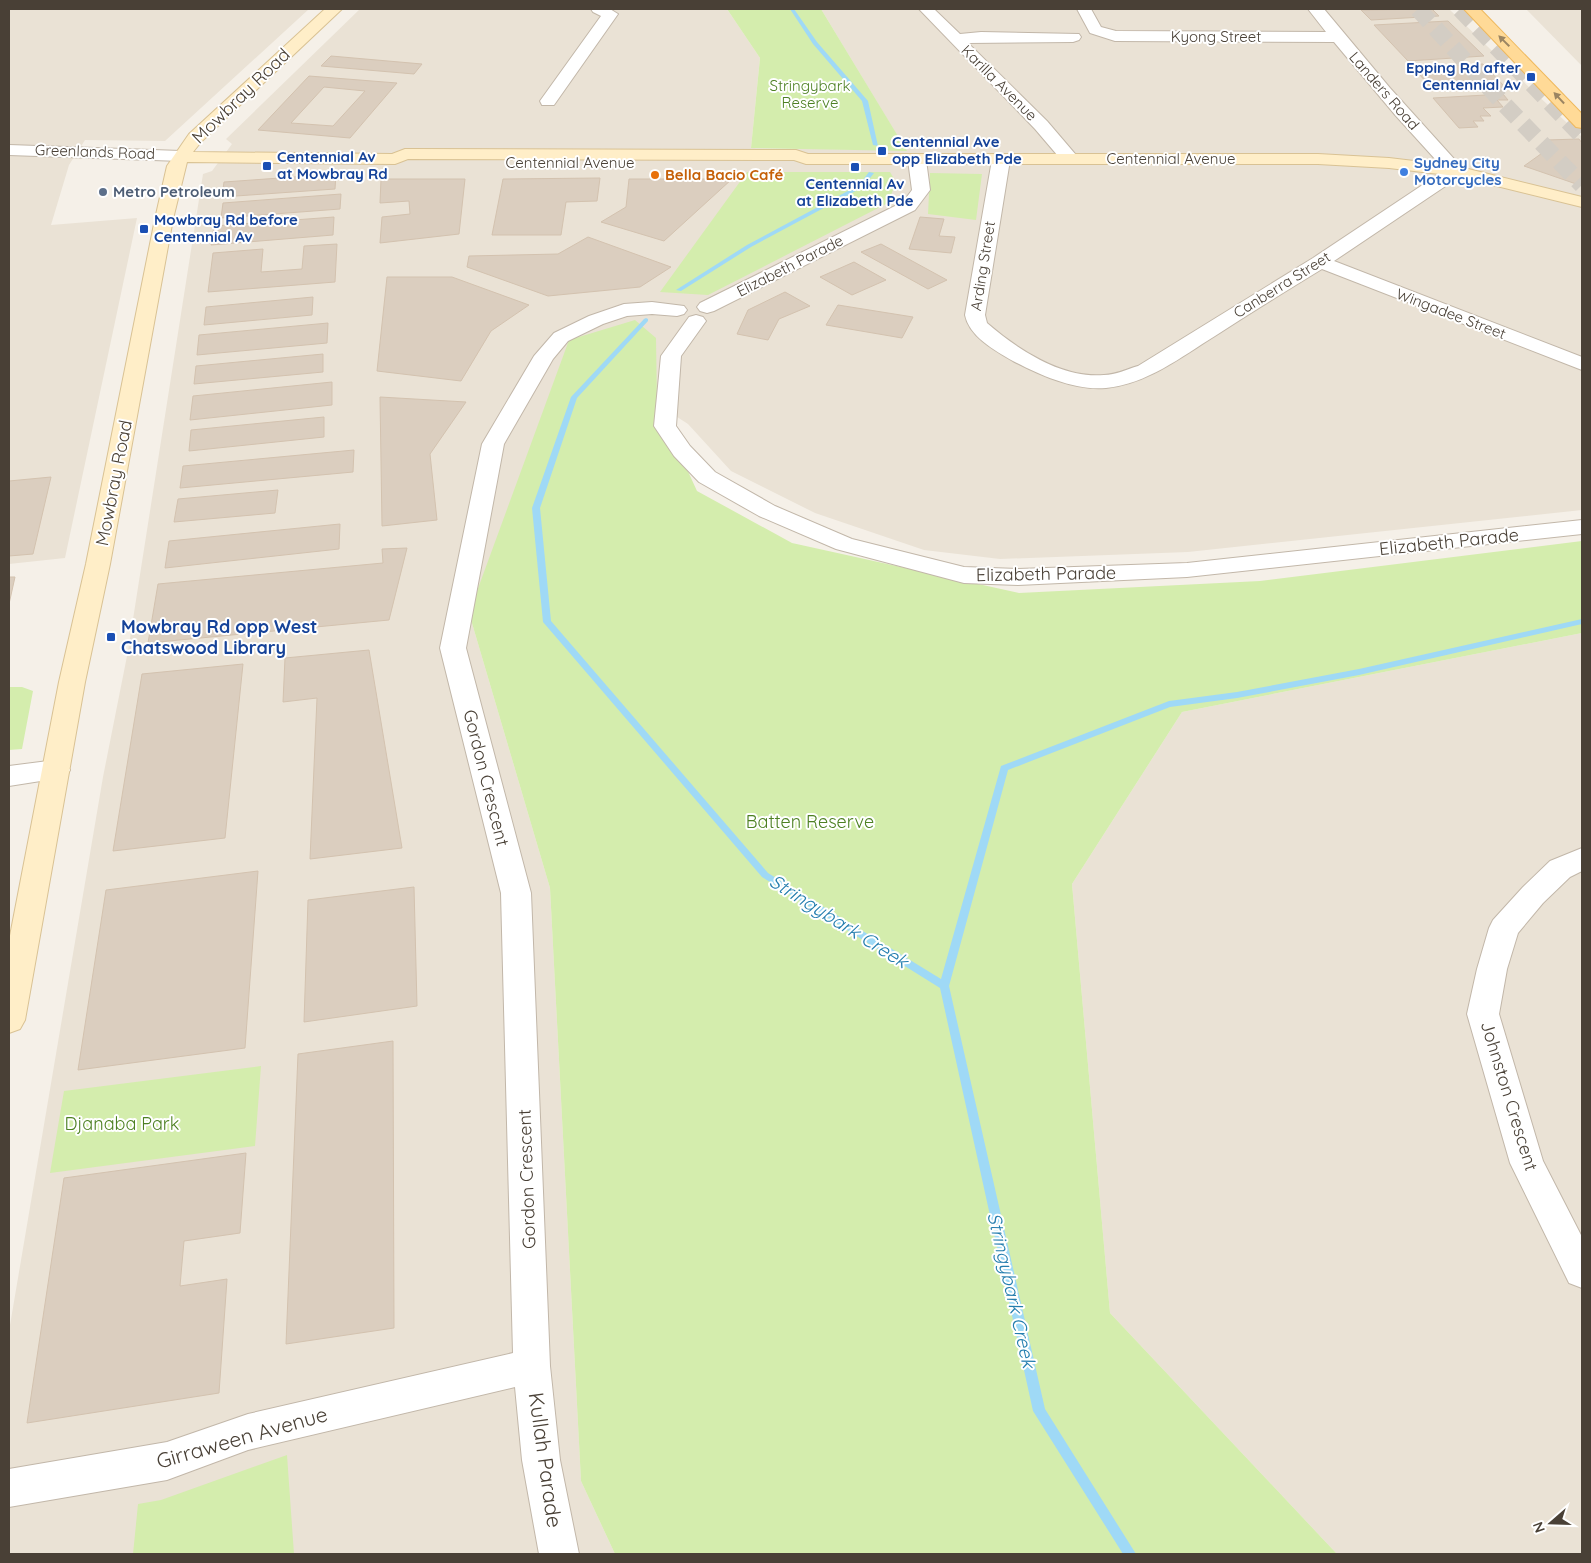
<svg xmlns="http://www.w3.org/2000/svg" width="1591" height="1563" font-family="Quicksand,sans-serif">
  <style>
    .residential { fill: #eae2d5 }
    .green { fill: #d4edad }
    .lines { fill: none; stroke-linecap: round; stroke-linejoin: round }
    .stream { fill: #9fd9f6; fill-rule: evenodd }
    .building { fill: #dbcebf; stroke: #d3c2af; fill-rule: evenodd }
    .motorway-tunnel { stroke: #d3cdc4; stroke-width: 17; stroke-dasharray: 17 9; stroke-linecap: butt }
    .minor-casing { stroke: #c2b7a9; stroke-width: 2 }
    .secondary-casing { stroke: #d9c294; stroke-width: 2 }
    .primary-casing { stroke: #eeb85d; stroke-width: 2 }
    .minor { fill: #fff; fill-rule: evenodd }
    .secondary { fill: #ffeec8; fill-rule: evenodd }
    .primary { fill: #ffda97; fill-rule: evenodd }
    .oneway { fill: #9b8562 }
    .transit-dot { fill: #1a4fb4; stroke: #fff; stroke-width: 2 }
    .shop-dot { fill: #3f7fe0; stroke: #fff; stroke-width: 2 }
    .food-dot { fill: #e8710a; stroke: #fff; stroke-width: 2 }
    .service-dot { fill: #5c6f8a; stroke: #fff; stroke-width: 2 }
    .labels { text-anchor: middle; stroke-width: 4; stroke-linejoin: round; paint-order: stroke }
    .far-street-label { font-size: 15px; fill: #494036; stroke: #fff }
    .far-transit-label { font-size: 15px; font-weight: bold; fill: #164399; stroke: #fff; text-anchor: start }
    .far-park-label { font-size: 15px; fill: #4d8023; stroke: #fff }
    .far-shop-label { font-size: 15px; font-weight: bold; fill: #366cbe; stroke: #fff; text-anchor: start }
    .far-food-label { font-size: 15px; font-weight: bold; fill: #c56008; stroke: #fff; text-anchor: start }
    .far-service-label { font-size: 15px; font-weight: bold; fill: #4e5e75; stroke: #fff; text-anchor: start }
    .street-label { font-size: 18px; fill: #494036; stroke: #fff }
    .transit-label { font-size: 18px; font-weight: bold; fill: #164399; stroke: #fff; text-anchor: start }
    .park-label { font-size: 18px; fill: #4d8023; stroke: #fff }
    .water-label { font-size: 19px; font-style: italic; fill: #237dae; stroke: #fff }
    .near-street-label { font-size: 21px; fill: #494036; stroke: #fff }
  </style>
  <rect width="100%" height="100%" fill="#f5f0e8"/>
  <!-- residential -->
  <path class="residential" d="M 9,9 L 309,9 L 165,141 L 85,140 L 69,165 L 51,225 L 137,218 L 65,558 L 9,564 Z
    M 360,9 L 727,9 L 760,58 L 751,148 L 906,150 L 821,9 L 1449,9 L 1531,89 L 1582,137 L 1582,510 L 1188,552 L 1000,559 L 924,550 L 815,513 L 731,471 L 688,424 L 657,404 L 469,613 L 550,888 L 581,1481 L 615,1554 L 9,1554 L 9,1331 L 103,777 L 128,651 L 203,174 L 212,171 L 232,144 L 226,139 Z
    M 1526,9 L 1582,9 L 1582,66 Z
    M 1582,633 L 1582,1554 L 1337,1554 L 1110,1313 L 1072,884 L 1182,712 Z"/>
  <!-- green -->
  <path class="green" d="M 727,9 L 821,9 L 907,151 L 751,148 L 760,58 Z
    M 747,172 L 890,172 L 896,182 L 888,203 L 708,295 L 660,292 Z
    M 930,173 L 982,174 L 976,220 L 928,214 Z
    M 635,320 L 656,338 L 657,404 L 697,491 L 792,543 L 1019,593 L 1260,581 L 1582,541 L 1582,633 L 1182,712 L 1072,884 L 1110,1313 L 1337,1554 L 615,1554 L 581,1481 L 550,888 L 469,613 L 569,340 Z
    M 9,687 L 22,687 L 33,691 L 22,749 L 9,750 Z
    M 261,1066 L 255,1146 L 50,1173 L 64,1091 Z
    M 287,1455 L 294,1554 L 133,1554 L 138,1504 L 161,1500 Z"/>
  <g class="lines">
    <!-- stream -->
    <path class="stream" d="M 790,9 L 794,9 L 817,42 L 868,101 L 878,146 L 873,145 L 862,101 L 813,44 Z
      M 869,172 L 874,173 L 863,187 L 751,247 L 681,291 L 676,290 L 747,245 L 859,185 Z
      M 646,318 L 648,319 L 648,321 L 577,398 L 540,508 L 551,621 L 768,873 L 941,979 L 1001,766 L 1169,701 L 1237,692 L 1359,669 L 1582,619 L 1582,624 L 1359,675 L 1237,698 L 1170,707 L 1008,770 L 949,986 L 1045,1409 L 1136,1554 L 1123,1554 L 1033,1411 L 940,988 L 762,877 L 543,622 L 532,508 L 571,397 L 644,319 Z"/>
  </g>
  <!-- building -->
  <path class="building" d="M 1432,9 L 1439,16 L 1371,20 L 1361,10 Z
    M 1448,21 L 1484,56 L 1408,61 L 1374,25 Z
    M 331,56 L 422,64 L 414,74 L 321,66 Z
    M 1483,64 L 1505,87 L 1433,90 L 1413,67 Z
    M 309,76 L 397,83 L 350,138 L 258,130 ZM 324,87 L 365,91 L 333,126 L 291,123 Z
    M 1503,94 L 1508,100 L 1497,100 L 1503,107 L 1483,108 L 1491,116 L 1480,116 L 1484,121 L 1473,121 L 1478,127 L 1459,128 L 1433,98 Z
    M 1579,139 L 1582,143 L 1582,186 L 1524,166 L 1552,146 L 1546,140 Z
    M 336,174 L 335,189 L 222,197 L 224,182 Z
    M 600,178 L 597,201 L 566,202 L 561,235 L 492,235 L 503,179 Z
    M 381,179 L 465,179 L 459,234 L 380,243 L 382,217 L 410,214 L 409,201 L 380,203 Z
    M 629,179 L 732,179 L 664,241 L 601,222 L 626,207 Z
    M 341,194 L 340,209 L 221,218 L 223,203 Z
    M 334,217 L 333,235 L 211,245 L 214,226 Z
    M 920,217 L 944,219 L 939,236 L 955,237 L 951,253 L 909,249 Z
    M 588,237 L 671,267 L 640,287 L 548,296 L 467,267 L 469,256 L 558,254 Z
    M 337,244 L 335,282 L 208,292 L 213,253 L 263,249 L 261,272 L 302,269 L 304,246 Z
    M 881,244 L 947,280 L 928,289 L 861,252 Z
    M 854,262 L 886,280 L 852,295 L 820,277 Z
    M 387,277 L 452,277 L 529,305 L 491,331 L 461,381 L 377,371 Z
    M 785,292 L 810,306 L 779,319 L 768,340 L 737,334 L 748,310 Z
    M 313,297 L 312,315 L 204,325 L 206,307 Z
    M 838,305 L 913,317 L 902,338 L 826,325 Z
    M 328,323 L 327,343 L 197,355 L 199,335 Z
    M 323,354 L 323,372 L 194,384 L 196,366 Z
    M 332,382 L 332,405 L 190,420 L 193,396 Z
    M 380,397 L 466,402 L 430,454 L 437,520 L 382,526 Z
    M 324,417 L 324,437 L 189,451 L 191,430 Z
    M 354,450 L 353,472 L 180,488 L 183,466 Z
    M 51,477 L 33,554 L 9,556 L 9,481 Z
    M 278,490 L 275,513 L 174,522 L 178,499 Z
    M 340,524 L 339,549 L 165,568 L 169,541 Z
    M 407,548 L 389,620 L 148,643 L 158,584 L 383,563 L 382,549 Z
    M 9,577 L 15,577 L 9,604 Z
    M 369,650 L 402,848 L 310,859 L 317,698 L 283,702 L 285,658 Z
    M 243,664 L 225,838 L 113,851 L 142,674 Z
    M 258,871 L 245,1048 L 78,1070 L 106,890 Z
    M 414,887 L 417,1006 L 304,1022 L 308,900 Z
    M 393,1041 L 394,1328 L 286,1344 L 298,1054 Z
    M 246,1153 L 240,1233 L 184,1241 L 180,1286 L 227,1279 L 219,1393 L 27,1423 L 64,1178 Z"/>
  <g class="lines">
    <!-- motorway-tunnel -->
    <path class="motorway-tunnel" d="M 1418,9 L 1503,103 L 1582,185
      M 1460,9 L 1582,136"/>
    <!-- minor casing -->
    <g class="minor-casing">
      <path id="minor" d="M 591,9 L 610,9 L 618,14 L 554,105 L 542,105 L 540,101 L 601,16 L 593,12 Z
        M 919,9 L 934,9 L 960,34 L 981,32 L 1079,34 L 1081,37 L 1079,40 L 1073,42 L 968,43 L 1047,121 L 1076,155 L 1079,159 L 1076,163 L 1070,164 L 1064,163 L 1035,129 Z
        M 1077,9 L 1091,9 L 1101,27 L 1116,31 L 1326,32 L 1308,9 L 1324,9 L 1390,88 L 1465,171 L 1462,175 L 1334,261 L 1582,357 L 1582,370 L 1322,269 C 1286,291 1250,313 1215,336 C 1181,357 1147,384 1106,388 C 1075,391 1040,375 1013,361 C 994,350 969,336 965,315 L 992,160 L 995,156 L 1001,155 L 1007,156 L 1010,160 L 985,315 L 987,323 C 1017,349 1062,379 1104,375 C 1116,375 1127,369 1138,366 L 1313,258 L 1445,170 L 1396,116 L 1334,42 L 1115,41 L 1090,33 Z
        M 9,145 L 181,151 L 187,152 L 190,156 L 187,160 L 181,161 L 9,155 Z
        M 917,155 L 923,156 L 926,160 L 930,190 L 915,210 L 714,311 L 707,313 L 700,311 L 697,307 L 700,303 L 903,202 L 912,190 L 908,160 L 911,156 Z
        M 652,302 L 684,306 L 687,310 L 684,314 L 677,316 L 652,314 L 627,316 L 603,324 L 568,341 L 553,359 L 504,444 L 466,648 L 531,893 L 550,1366 L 560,1460 L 579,1554 L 539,1554 L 522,1460 L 515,1387 L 248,1450 L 167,1480 L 9,1507 L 9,1469 L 167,1442 L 248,1414 L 513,1353 L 501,893 L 440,648 L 482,444 L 534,356 L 554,333 L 589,316 L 624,304 Z
        M 696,315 L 703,317 L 706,321 L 681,356 L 676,426 L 690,446 L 715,472 L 775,506 L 852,539 L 964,567 L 1018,569 L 1187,563 L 1582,520 L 1582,534 L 1187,577 L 1018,585 L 964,583 L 836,549 L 759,516 L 699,482 L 674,456 L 654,426 L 661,356 L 689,317 Z
        M 56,760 L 66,763 L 70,770 L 66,777 L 9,786 L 9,766 Z
        M 1582,848 L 1582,871 L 1570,877 L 1543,903 L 1518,933 L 1507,969 L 1499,1014 L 1543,1161 L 1582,1237 L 1582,1288 L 1569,1283 L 1510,1163 L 1467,1014 L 1477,969 L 1489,928 L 1493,920 L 1523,887 L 1550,861 Z"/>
    </g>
    <!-- secondary casing -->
    <g class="secondary-casing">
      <path id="secondary" d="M 325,9 L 342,9 L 201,142 L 193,152 L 392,154 L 405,149 L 796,150 L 808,154 L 1318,154 L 1389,158 L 1456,166 L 1582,197 L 1582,207 L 1456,176 L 1389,168 L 1318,164 L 806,164 L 794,160 L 408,159 L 395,164 L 187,162 L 173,219 L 110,564 L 85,682 L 25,1020 L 20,1029 L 9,1033 L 9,941 L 59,682 L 86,564 L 155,219 L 167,166 L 189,134 Z"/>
    </g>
    <!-- primary casing -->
    <g class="primary-casing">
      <path id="primary" d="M 1464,9 L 1480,9 L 1582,114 L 1582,128 L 1576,127 Z"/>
    </g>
    <!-- minor -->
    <use href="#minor" class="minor"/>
    <!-- secondary -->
    <use href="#secondary" class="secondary"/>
    <!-- primary -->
    <use href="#primary" class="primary"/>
  </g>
  <!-- one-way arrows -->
  <defs><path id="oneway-solid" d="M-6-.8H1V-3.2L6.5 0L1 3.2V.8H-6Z" transform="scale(1.25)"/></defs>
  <g class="oneway">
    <use href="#oneway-solid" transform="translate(1504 41) rotate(-135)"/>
    <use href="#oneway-solid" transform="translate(1559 98) rotate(-133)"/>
  </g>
  <!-- markers -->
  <g class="transit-dot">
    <rect x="1526" y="72" width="10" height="10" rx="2.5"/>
    <rect x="877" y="146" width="10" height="10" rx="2.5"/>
    <rect x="262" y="161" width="10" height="10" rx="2.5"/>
    <rect x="850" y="162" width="10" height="10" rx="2.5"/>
    <rect x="139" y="224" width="10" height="10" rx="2.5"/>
    <rect x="106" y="632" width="10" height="10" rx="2.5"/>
  </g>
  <circle class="shop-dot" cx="1404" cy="172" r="5"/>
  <circle class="food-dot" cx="655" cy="175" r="5"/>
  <circle class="service-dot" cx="103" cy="192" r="5"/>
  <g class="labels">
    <!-- far-street labels -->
    <g class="far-street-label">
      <text x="1216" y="42">Kyong Street</text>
      <text transform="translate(999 83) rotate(45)" y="5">Karilla Avenue</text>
      <text transform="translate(1384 91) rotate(49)" y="5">Landers Road</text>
      <text transform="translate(95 152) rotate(2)" y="5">Greenlands Road</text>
      <text x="1171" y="164">Centennial Avenue</text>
      <text x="570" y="168">Centennial Avenue</text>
      <text transform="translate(790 266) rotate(-27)" y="5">Elizabeth Parade</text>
      <text transform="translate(983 266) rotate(-81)" y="5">Arding Street</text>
      <text transform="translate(1282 285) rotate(-32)" y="5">Canberra Street</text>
      <text transform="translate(1451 314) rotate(21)" y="5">Wingadee Street</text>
    </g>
    <!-- far-transit labels -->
    <g class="far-transit-label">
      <text x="1521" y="73" text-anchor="end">Epping Rd after<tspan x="1521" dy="17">Centennial Av</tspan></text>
      <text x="892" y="147">Centennial Ave<tspan x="892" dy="17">opp Elizabeth Pde</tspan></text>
      <text x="277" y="162">Centennial Av<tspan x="277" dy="17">at Mowbray Rd</tspan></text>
      <text x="855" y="189" text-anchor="middle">Centennial Av<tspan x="855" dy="17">at Elizabeth Pde</tspan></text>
      <text x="154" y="225">Mowbray Rd before<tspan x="154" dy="17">Centennial Av</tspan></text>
    </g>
    <!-- far-park labels -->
    <g class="far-park-label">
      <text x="810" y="91">Stringybark<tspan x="810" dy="17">Reserve</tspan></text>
    </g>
    <!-- far-shop labels -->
    <g class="far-shop-label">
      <text x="1414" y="168">Sydney City<tspan x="1414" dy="17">Motorcycles</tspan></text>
    </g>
    <!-- far-food labels -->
    <g class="far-food-label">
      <text x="665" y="180">Bella Bacio Café</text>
    </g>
    <!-- far-service labels -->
    <g class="far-service-label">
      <text x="113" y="197">Metro Petroleum</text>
    </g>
    <!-- street labels -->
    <g class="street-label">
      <text transform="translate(241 96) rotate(-44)" y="6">Mowbray Road</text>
      <text transform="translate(114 483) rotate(-79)" y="6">Mowbray Road</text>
      <text transform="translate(1449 542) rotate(-6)" y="6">Elizabeth Parade</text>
      <text transform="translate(1046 574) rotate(-1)" y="6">Elizabeth Parade</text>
      <text transform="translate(486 778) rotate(76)" y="6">Gordon Crescent</text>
      <text transform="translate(1509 1096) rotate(73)" y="6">Johnston Crescent</text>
      <text transform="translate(527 1179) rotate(-92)" y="6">Gordon Crescent</text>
    </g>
    <!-- transit labels -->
    <g class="transit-label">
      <text x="121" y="633">Mowbray Rd opp West<tspan x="121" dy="21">Chatswood Library</tspan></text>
    </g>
    <!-- park labels -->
    <g class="park-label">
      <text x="810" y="828">Batten Reserve</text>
      <text x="122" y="1130">Djanaba Park</text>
    </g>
    <!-- water labels -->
    <g class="water-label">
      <text transform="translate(839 921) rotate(32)" y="7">Stringybark Creek</text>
      <text transform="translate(1012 1290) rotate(77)" y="7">Stringybark Creek</text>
    </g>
    <!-- near-street labels -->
    <g class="near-street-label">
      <text transform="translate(242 1438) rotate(-16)" y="7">Girraween Avenue</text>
      <text transform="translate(545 1460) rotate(82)" y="7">Kullah Parade</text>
    </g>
  </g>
  <!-- border -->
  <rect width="1591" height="1563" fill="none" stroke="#494036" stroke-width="20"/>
  <!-- north arrow -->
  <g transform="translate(1551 1523) rotate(250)" stroke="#ffffff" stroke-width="4" paint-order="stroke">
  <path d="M0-4L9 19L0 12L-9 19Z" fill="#494036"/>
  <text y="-8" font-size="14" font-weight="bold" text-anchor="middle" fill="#494036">N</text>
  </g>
</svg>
